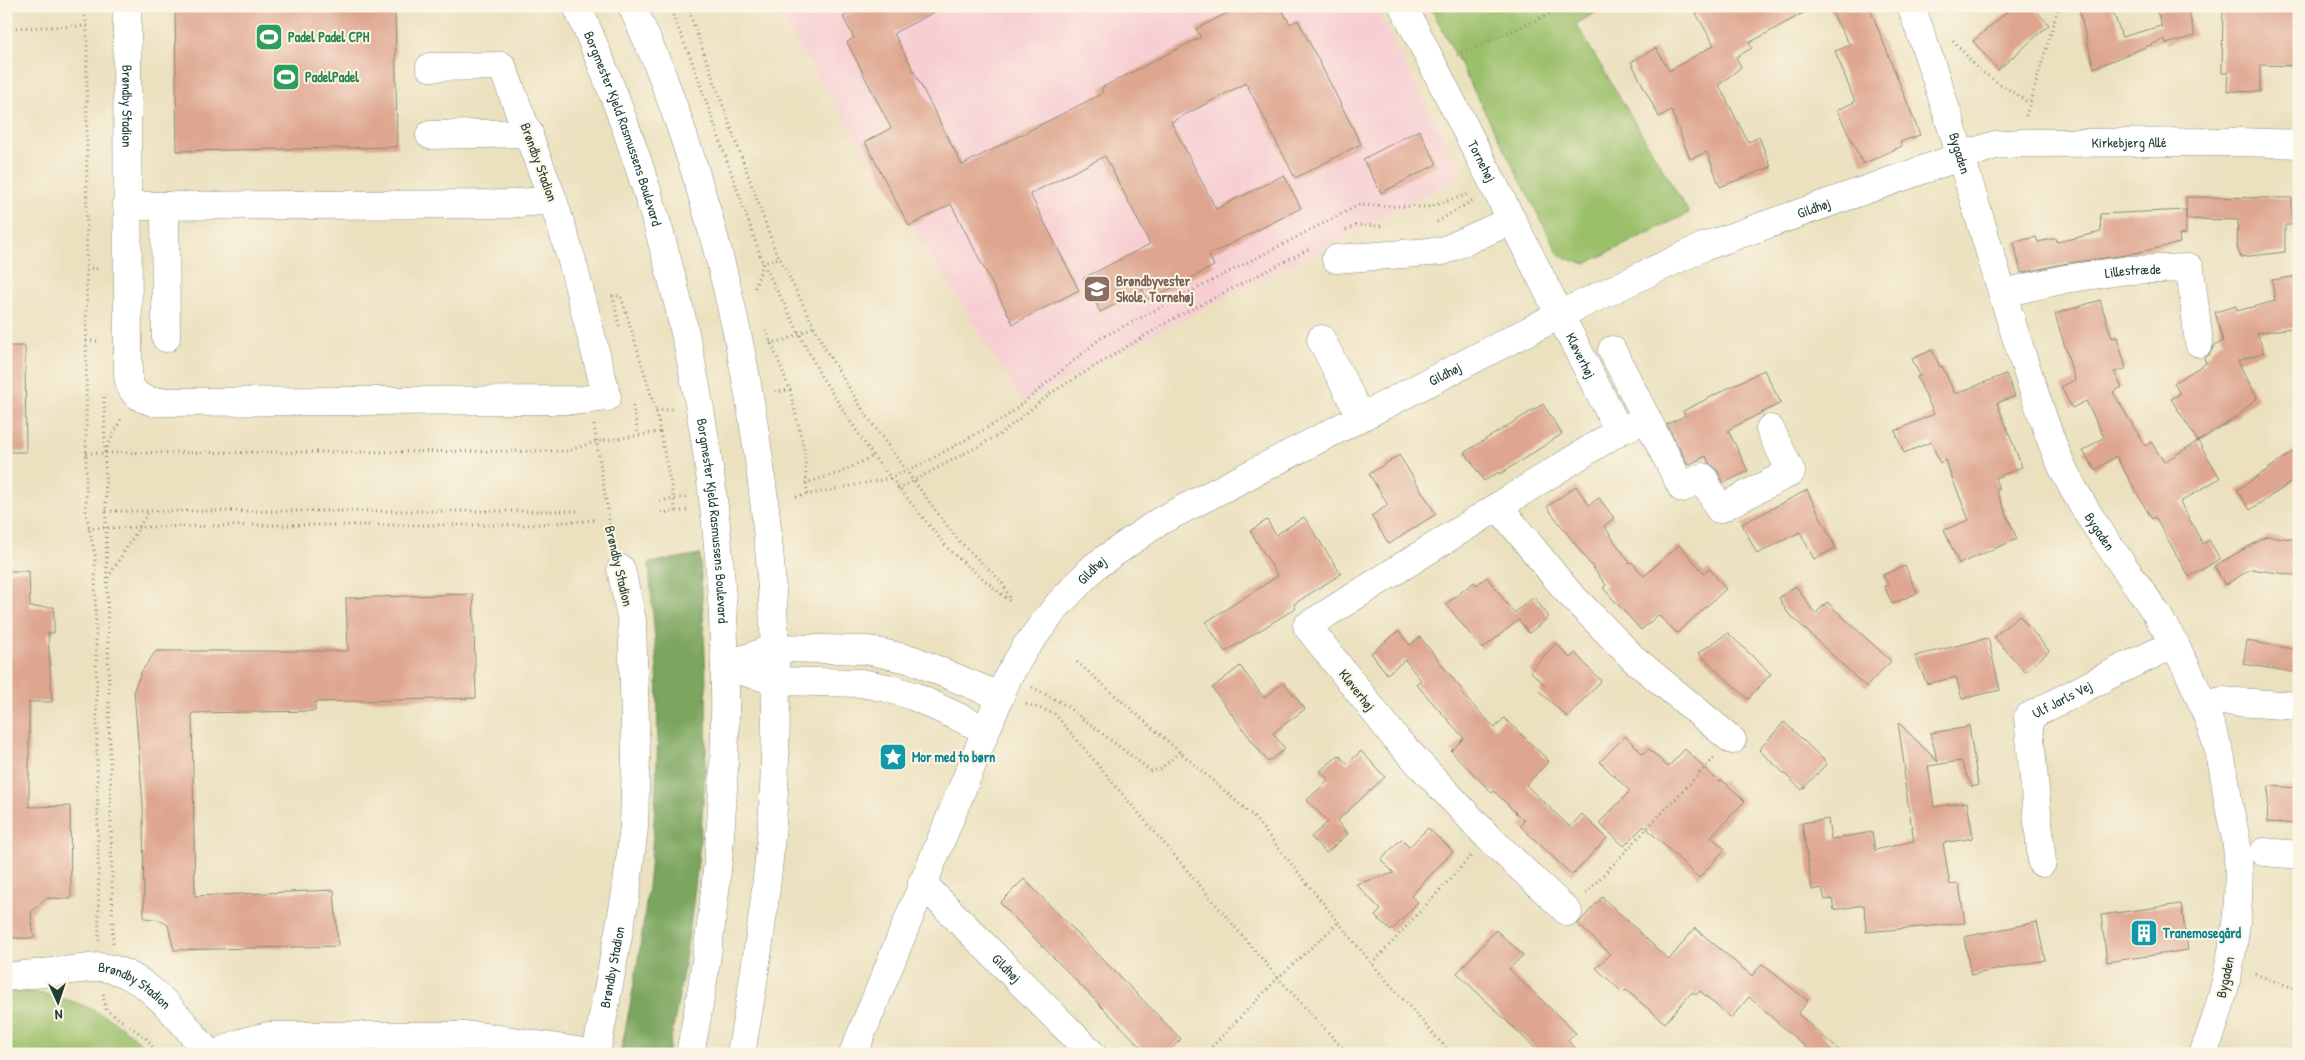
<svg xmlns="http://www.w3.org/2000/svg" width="2305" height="1060" font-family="'Patrick Hand',sans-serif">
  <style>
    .built { fill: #f7cfd3 }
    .green { fill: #9bc06b; stroke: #5d7e50 }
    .forest { fill: #7ca65f; stroke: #4e724a }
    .building { fill: #dea58f }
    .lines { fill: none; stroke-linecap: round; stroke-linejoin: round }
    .minor-casing { stroke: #858f7a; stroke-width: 29 }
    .path { stroke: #858f7a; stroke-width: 3; stroke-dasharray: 1 4; stroke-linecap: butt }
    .minor { stroke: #fff; stroke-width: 28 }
    .labels { text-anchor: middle; stroke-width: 4; stroke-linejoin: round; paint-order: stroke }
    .leisure-label { font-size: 14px; font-weight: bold; fill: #27864d; stroke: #fcf5e5; text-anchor: start }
    .street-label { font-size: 14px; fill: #1f3d34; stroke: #fcf5e5 }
    .education-label { font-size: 14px; font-weight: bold; fill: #785e54; stroke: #fcf5e5; text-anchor: start }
    .culture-label { font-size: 14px; font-weight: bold; fill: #0d838f; stroke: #fcf5e5; text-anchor: start }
  </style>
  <rect width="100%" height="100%" fill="#fcf5e5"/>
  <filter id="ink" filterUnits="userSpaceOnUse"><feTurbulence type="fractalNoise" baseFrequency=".02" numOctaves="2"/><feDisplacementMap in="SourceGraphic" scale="10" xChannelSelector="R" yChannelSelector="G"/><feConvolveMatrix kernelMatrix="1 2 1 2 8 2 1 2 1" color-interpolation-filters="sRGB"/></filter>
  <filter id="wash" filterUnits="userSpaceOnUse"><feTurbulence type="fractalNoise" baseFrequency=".0096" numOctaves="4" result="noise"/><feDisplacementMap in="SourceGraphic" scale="20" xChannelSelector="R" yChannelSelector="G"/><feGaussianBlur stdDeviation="1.12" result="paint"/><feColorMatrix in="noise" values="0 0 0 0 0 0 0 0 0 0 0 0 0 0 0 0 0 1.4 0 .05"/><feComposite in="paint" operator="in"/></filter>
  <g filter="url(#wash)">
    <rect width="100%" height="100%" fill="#ebe1bf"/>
    <!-- built -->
    <path class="built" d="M 773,6 L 1375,6 L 1462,176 L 1023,402 Z"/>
    <!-- green -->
    <path class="green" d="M 1430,6 L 1607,6 L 1576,24 L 1689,213 L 1585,264 L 1562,257 L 1557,251 Z
      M 6,991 C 60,990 115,1012 151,1054 L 6,1054 Z"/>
    <!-- forest -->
    <path class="forest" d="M 700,554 C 703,620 708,686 706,752 C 702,853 688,955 668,1054 L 620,1054 C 648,929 661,797 657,669 C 655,634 651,598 649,563 Z"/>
    <g id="blocks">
      <!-- building -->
      <path class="building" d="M 175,6 L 395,6 L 397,147 L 177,151 Z
        M 864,6 L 946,6 L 894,33 L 962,165 L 1103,93 L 1101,88 L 1201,37 L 1196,29 L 1241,6 L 1280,6 L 1290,24 L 1298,20 L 1361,144 L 1295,178 L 1246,83 L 1171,122 L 1216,209 L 1284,175 L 1301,208 L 1209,255 L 1214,266 L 1156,296 L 1147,300 L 1143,290 L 1100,312 L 1084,278 L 1150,244 L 1105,156 L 1030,194 L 1079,290 L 1013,324 L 951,204 L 909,226 L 865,142 L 891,128 L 847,42 L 854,38 L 843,17 Z
        M 1692,6 L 1816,6 L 1749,43 L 1752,48 L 1736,57 L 1741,67 L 1719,85 L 1748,142 L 1759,137 L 1771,167 L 1720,187 L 1707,152 L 1690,159 L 1671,110 L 1659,117 L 1631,62 L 1656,48 L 1669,71 L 1714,45 Z
        M 1828,6 L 1869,6 L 1920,135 L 1900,142 L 1902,146 L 1863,164 L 1837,110 L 1855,102 L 1835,51 L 1850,45 Z
        M 2014,6 L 2032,6 L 2049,25 L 1998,70 L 1973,41 Z
        M 2078,6 L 2111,6 L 2122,37 L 2161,26 L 2162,28 L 2157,11 L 2174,6 L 2187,6 L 2195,36 L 2166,44 L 2165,39 L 2094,68 Z
        M 2223,6 L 2299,6 L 2299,66 L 2260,65 L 2260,92 L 2227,91 L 2228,73 L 2222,73 Z
        M 1419,130 L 1437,164 L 1381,193 L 1363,159 Z
        M 2186,197 L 2292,198 L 2292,225 L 2285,225 L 2285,252 L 2241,257 L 2237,247 L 2238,220 L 2186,219 Z
        M 2186,210 L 2186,234 L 2179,235 L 2180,243 L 2126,255 L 2062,264 L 2021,273 L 2014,242 L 2036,237 L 2038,242 L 2056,238 L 2057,242 L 2101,232 L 2100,214 Z
        M 2299,276 L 2299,327 L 2257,333 L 2264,352 L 2238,361 L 2257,398 L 2237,417 L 2198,441 L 2220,478 L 2180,502 L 2203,544 L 2209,540 L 2220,559 L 2189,577 L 2155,517 L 2152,519 L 2143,504 L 2116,456 L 2095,470 L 2083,451 L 2104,437 L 2086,401 L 2072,408 L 2061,387 L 2075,380 L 2055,314 L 2100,300 L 2112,338 L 2117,337 L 2126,369 L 2114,372 L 2122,387 L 2113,392 L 2145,446 L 2151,442 L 2164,462 L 2198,441 L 2171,399 L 2180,394 L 2174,383 L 2206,363 L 2204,358 L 2209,355 L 2214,346 L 2223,341 L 2215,312 L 2236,306 L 2237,311 L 2275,301 L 2272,280 Z
        M 6,346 L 25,346 L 26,452 L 6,452 Z
        M 1932,350 L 1940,367 L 1942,366 L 1955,394 L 2006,374 L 2015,396 L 1997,403 L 2022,467 L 1995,478 L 1999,489 L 1996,490 L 2017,539 L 1959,564 L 1944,530 L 1969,520 L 1945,460 L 1940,463 L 1931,442 L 1904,453 L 1895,431 L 1934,414 L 1917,377 L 1920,376 L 1912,359 Z
        M 1764,370 L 1781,403 L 1728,430 L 1748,471 L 1724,483 L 1717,470 L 1709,463 L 1706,456 L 1688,465 L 1667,424 L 1685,416 L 1683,411 Z
        M 1543,404 L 1562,434 L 1500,474 L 1499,472 L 1484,481 L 1465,452 Z
        M 2299,448 L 2299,477 L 2250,510 L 2237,490 Z
        M 1399,455 L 1436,514 L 1389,544 L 1371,516 L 1388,505 L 1369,474 Z
        M 1576,486 L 1589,505 L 1599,498 L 1614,518 L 1604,526 L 1630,563 L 1632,562 L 1644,576 L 1679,545 L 1704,573 L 1709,568 L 1726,589 L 1677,633 L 1658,615 L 1641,630 L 1603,588 L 1606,585 L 1547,507 Z
        M 1807,490 L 1836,548 L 1814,559 L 1800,532 L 1757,554 L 1742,524 Z
        M 1304,517 L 1341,574 L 1294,604 L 1296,608 L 1225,652 L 1206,622 L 1278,576 L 1250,531 L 1267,520 L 1276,535 Z
        M 2268,536 L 2299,540 L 2299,576 L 2251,569 L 2225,585 L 2214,566 Z
        M 1905,566 L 1917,593 L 1892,604 L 1884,586 L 1888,585 L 1883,575 Z
        M 6,571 L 29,571 L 30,607 L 54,607 L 54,633 L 48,633 L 52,702 L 29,702 L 29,807 L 70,806 L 71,899 L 45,898 L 31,913 L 34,938 L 6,938 Z
        M 1487,577 L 1514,613 L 1534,597 L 1549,617 L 1529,633 L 1519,620 L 1482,649 L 1446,604 L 1474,582 L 1476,585 Z
        M 1796,586 L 1815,614 L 1827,602 L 1891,661 L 1866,687 L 1787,612 L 1779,598 Z
        M 473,594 L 476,698 L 315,702 L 315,711 L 192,713 L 195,896 L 334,890 L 338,946 L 174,950 L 168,925 L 157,919 L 144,918 L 143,805 L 134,690 L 141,672 L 156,651 L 348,651 L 346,598 Z
        M 2019,615 L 2049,651 L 2025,672 L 1994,637 Z
        M 1399,631 L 1410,645 L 1420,637 L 1463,691 L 1461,693 L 1495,728 L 1504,718 L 1549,761 L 1526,785 L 1570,827 L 1582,814 L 1607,838 L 1572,875 L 1520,826 L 1524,821 L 1494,791 L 1492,793 L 1451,751 L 1464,738 L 1416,684 L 1421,680 L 1405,660 L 1387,674 L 1371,653 Z
        M 1728,633 L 1771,674 L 1748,699 L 1698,653 Z
        M 1988,638 L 2000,690 L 1962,699 L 1956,677 L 1927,684 L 1915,656 Z
        M 2247,641 L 2299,650 L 2299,673 L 2243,664 Z
        M 1556,643 L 1570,658 L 1575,653 L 1601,681 L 1567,717 L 1539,691 L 1545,685 L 1530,671 Z
        M 1240,666 L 1264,698 L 1284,682 L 1305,709 L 1273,733 L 1285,749 L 1268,762 L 1212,688 Z
        M 1784,722 L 1827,763 L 1802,790 L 1759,750 Z
        M 1898,722 L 1938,762 L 1930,733 L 1964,728 L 1969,725 L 1978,785 L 1972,787 L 1961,761 L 1928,766 L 1934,807 L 1967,802 L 1973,838 L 1943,843 L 1950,885 L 1959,884 L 1965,923 L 1866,932 L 1864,905 L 1834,910 L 1832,899 L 1825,900 L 1822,888 L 1812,890 L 1802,823 L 1828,819 L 1831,839 L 1872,832 L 1875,850 L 1914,841 L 1903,772 L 1905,771 Z
        M 1625,736 L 1643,754 L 1649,749 L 1668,767 L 1685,749 L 1719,782 L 1722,780 L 1745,801 L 1711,837 L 1725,849 L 1699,878 L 1644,826 L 1624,846 L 1599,823 L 1630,791 L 1600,762 Z
        M 1361,751 L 1385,777 L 1337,821 L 1348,834 L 1326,853 L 1311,837 L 1328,822 L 1307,800 L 1329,780 L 1320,771 L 1339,755 L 1347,764 Z
        M 2269,786 L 2299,788 L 2299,824 L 2267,822 Z
        M 1428,828 L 1453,851 L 1411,896 L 1418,902 L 1391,931 L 1375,916 L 1381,910 L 1356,884 L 1394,873 L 1381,860 L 1401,839 L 1409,847 Z
        M 1024,879 L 1181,1039 L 1166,1054 L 1148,1054 L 1000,903 Z
        M 1602,897 L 1669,960 L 1695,928 L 1752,976 L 1762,964 L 1808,1001 L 1798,1014 L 1843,1054 L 1813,1054 L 1749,997 L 1731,1018 L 1700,991 L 1696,995 L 1692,992 L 1665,1023 L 1626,990 L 1623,993 L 1596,968 L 1610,954 L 1578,924 Z
        M 2181,904 L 2188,950 L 2107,962 L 2101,915 Z
        M 2037,922 L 2045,960 L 1971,975 L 1964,937 Z
        M 1496,930 L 1523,955 L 1509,969 L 1576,1033 L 1568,1041 L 1582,1054 L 1541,1054 L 1457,973 Z"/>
    </g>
  </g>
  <g filter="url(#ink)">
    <use href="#blocks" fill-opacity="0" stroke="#858f7a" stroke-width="1"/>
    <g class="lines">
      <!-- minor casing -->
      <g class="minor-casing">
        <g id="minor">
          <path id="s1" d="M 127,6 L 128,375 C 130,392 137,398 154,402 L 581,400 L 607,397 L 572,261 L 553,200 L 502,66 L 430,67"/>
          <path id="s2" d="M 577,6 C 725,339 761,697 690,1054"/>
          <path d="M 632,6 C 642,29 653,52 662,75 C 744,293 782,528 775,760 C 773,859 758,957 741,1054"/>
          <path id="s3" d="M 1403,6 L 1619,431"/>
          <path id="s4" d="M 1911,6 C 1963,149 1999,297 2051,440 C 2074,504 2119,557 2156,613 C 2183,656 2204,701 2219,751 C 2224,768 2226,788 2229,806 C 2232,822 2237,839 2238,856 C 2242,920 2227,995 2203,1054"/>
          <path d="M 430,135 L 529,133"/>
          <path d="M 127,206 L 508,204 L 553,200"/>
          <path d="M 165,206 L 166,338"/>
          <path d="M 1336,259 L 1443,251 L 1512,220"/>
          <path id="s5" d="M 2004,293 L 2065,279 L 2128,270 L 2190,268 L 2199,343"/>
          <path d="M 1321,339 L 1361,417"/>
          <path d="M 1612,350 L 1682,488 L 1703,477 L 1719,509 L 1791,472 L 1770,429"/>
          <path d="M 1498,506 L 1567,591 L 1634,659 L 1732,740"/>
          <path d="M 725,666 L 775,648 L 867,650 L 913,660 L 999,696"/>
          <path d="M 725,666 L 776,681 L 861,683 L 887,688 L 913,696 L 986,730"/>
          <path d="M 2204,705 L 2222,701 L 2299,706"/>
          <path d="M 2264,852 L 2299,855"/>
          <path id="s6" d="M 2042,863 L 2028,717 L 2121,669 L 2175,644"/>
          <path id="s7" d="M 922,883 L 1092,1054"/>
          <path d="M 1568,912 L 1488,837 L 1397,740 L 1307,626 L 1619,431 L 1647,419"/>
          <path id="s8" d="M 6,977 L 99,967 C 146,970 181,1021 209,1054"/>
          <path id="s9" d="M 217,1054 L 240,1043 L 268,1036 L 479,1036 L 596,1054 L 626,893 L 634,827 L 636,756 L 632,621 L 621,569"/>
          <path id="s10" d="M 853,1054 L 1008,677 L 1025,648 L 1057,606 L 1095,566 L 1160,521 L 1561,314 L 1703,247 L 1962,156 L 1995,145 L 2020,143 L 2239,142 L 2299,144"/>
        </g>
      </g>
      <!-- path -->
      <path class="path" d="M 83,6 L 87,26 L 86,513 L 95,555 L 99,941
        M 669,6 L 693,64 L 763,263 L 821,376 L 873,456 L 950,551 L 1012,603
        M 687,6 L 774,247 L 827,352 L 864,412 L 913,480 L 957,539 L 1002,582 L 1011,600
        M 6,28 L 87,26
        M 1953,40 L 1979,70 L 2029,103
        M 1457,55 L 1568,6
        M 2026,116 L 2059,6
        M 1437,222 L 1473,200
        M 1346,230 L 1356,225 L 1383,226
        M 86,268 L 101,269
        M 755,288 L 763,263 L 779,258
        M 619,326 L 613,296 L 621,296 L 656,411 L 676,511
        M 766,330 L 790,390
        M 86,341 L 101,341
        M 770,343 L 785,340 L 813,327
        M 775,392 L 790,390 L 805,454 L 807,495
        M 104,397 L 113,943
        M 633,406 L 638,435
        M 656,411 L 672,409
        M 594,425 L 613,545
        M 105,452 L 122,417
        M 86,453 L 567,451 L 595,442 L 661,432
        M 805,483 L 839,473 L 873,456
        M 898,489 L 999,435 L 1051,393 L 1169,321 L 1311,248
        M 796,497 L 890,478 L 926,462 L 1006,417 L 1101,338 L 1359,205 L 1428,207 L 1470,194
        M 660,501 L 687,497
        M 106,511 L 580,511
        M 661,513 L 688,510
        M 88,528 L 274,525 L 527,525 L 595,520
        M 108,578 L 149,511
        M 1077,662 L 1252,815 L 1372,964 L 1451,1054
        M 1032,687 L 1065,705 L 1151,771 L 1160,769 L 1180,752
        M 1026,704 L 1054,713 L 1278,978 L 1348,1054
        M 1586,893 L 1714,758
        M 1372,964 L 1471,856
        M 2255,974 L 2299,990
        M 103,994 L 106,1010 L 145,1037 L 158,1054
        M 1205,1054 L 1278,978 L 1338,923"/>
      <!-- minor -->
      <use href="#minor" class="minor"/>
    </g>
  </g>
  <!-- icons -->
  <defs>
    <g id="stadium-square" transform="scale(1.4375)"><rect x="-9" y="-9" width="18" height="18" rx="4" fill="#2e9e5b" stroke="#fcf5e5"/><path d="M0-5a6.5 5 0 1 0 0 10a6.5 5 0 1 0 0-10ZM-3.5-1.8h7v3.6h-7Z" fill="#fff"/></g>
    <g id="school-square" transform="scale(1.4375)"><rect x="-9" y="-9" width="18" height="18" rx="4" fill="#8d6e63" stroke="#fcf5e5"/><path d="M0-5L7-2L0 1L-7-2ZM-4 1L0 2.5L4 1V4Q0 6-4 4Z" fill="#fff"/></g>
    <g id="sight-square" transform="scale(1.4375)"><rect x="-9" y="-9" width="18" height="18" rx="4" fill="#0f9aa8" stroke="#fcf5e5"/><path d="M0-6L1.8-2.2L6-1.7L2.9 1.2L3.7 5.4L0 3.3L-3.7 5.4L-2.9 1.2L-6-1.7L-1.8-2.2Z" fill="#fff"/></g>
    <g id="building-square" transform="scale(1.4375)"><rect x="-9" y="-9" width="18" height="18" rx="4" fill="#0f9aa8" stroke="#fcf5e5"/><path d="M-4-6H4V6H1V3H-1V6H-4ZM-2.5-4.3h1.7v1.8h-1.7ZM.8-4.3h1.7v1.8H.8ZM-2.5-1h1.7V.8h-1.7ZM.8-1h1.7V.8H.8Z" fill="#fff"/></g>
  </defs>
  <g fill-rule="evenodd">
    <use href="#stadium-square" x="269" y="37"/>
    <use href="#stadium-square" x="286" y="77"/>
    <use href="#school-square" x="1097" y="289"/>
    <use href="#sight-square" x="893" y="757"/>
    <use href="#building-square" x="2144" y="933"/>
  </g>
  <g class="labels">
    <!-- leisure labels -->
    <g class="leisure-label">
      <text x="288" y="42">Padel Padel CPH</text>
      <text x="305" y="82">PadelPadel</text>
    </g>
    <!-- street labels -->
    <g class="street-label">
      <text dy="5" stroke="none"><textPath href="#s1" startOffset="100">Brøndby Stadion</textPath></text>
      <text dy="5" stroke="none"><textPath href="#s2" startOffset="131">Borgmester Kjeld Rasmussens Boulevard</textPath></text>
      <text dy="5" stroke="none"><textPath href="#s10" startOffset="1680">Kirkebjerg Allé</textPath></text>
      <text dy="5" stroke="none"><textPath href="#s4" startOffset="155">Bygaden</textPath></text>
      <text dy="5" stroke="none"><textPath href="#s3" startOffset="174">Tornehøj</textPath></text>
      <text transform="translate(539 162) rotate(70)" y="5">Brøndby Stadion</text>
      <text dy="5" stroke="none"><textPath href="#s10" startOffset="1354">Gildhøj</textPath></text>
      <text dy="5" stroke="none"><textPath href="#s5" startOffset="131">Lillestræde</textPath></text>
      <text dy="5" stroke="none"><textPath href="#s3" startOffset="392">Kløverhøj</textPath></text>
      <text dy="5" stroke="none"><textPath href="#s10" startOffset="949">Gildhøj</textPath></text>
      <text dy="5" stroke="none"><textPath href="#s2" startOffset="535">Borgmester Kjeld Rasmussens Boulevard</textPath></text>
      <text dy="5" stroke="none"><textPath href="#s4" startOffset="560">Bygaden</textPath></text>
      <text transform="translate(619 566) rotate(77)" y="5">Brøndby Stadion</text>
      <text dy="5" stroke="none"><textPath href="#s10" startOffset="544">Gildhøj</textPath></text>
      <text transform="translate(1357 690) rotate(52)" y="5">Kløverhøj</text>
      <text dy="5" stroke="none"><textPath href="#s6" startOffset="185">Ulf Jarls Vej</textPath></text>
      <text dy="5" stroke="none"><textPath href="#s9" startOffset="472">Brøndby Stadion</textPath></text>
      <text dy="5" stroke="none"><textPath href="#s7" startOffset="120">Gildhøj</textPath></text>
      <text transform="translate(2225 977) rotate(-78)" y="5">Bygaden</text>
      <text dy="5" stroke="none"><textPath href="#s8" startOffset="134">Brøndby Stadion</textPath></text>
    </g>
    <!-- education labels -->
    <g class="education-label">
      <text x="1116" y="286">Brøndbyvester<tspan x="1116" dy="16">Skole, Tornehøj</tspan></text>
    </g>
    <!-- culture labels -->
    <g class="culture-label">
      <text x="912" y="762">Mor med to børn</text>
      <text x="2163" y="938">Tranemosegård</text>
    </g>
  </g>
  <!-- margin -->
  <rect width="2305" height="1060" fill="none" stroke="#fcf5e5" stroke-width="25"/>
  <!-- north arrow -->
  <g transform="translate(58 1002) rotate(177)" stroke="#fcf5e5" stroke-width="4" paint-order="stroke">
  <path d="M0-4L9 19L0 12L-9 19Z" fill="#1f3d34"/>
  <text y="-8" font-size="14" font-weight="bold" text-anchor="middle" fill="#1f3d34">N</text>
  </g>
</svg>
